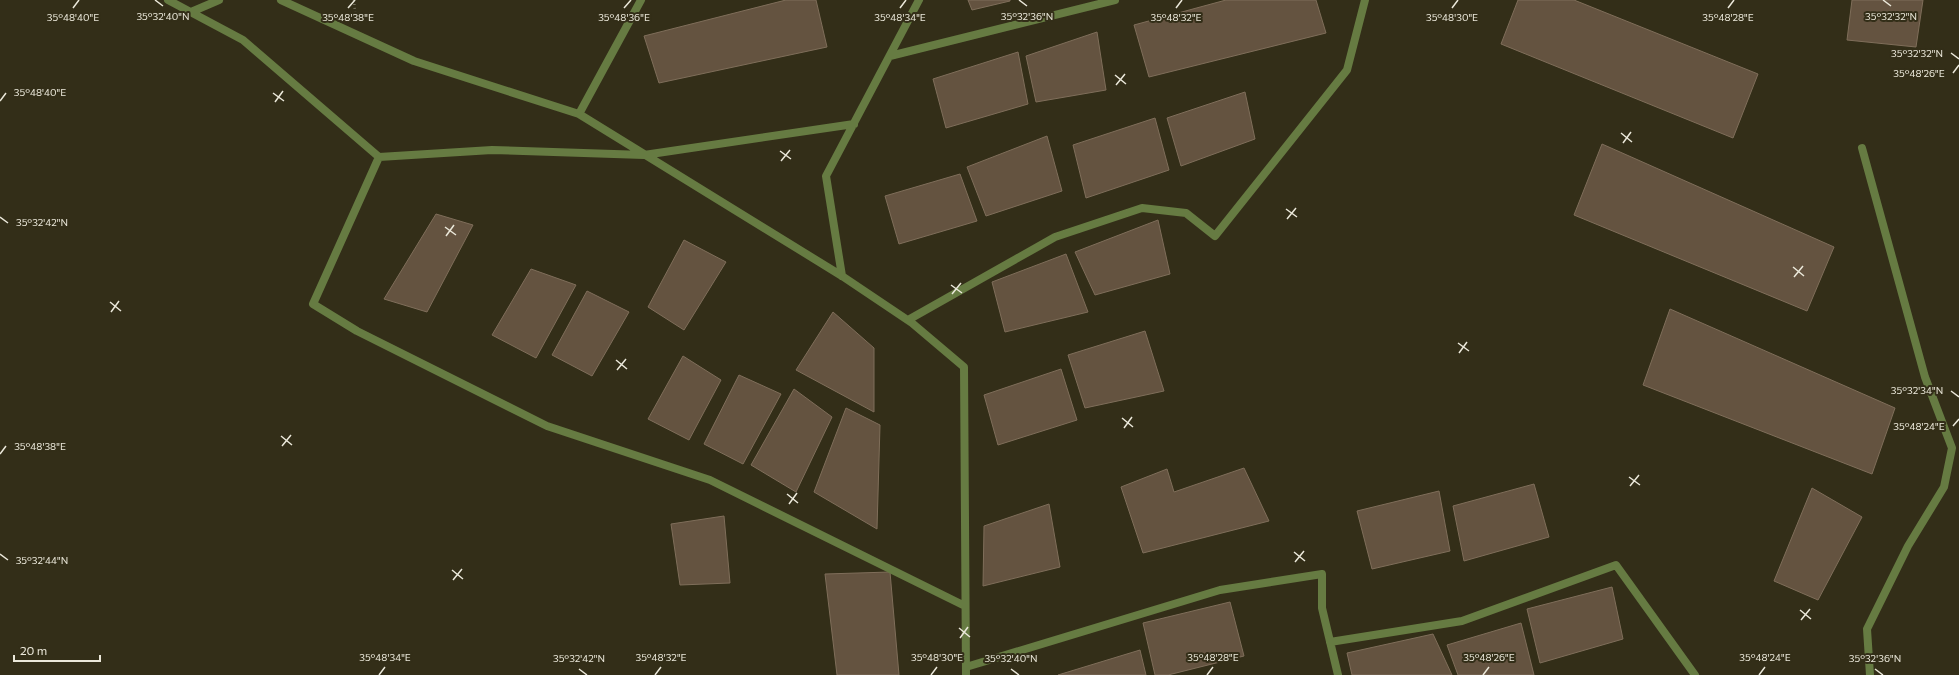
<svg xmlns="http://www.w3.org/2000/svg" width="1959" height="675" font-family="Commissioner,sans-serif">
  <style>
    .building { fill: #645340; stroke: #7f6e5a }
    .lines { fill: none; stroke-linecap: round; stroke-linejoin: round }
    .path { stroke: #75715e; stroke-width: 2.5; stroke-dasharray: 1 3; stroke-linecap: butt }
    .street { stroke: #667b42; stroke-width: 8 }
    .ticks { fill: none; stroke: #ebe8da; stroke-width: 1.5 }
    .ticks-label { font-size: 10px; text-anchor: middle; fill: #ebe8da; stroke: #332e18; stroke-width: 4; stroke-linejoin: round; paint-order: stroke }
  </style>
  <rect width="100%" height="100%" fill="#332e18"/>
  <!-- building -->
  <path class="building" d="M 786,0 L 816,0 L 827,47 L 659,83 L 644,36 Z
    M 968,0 L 1010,0 L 1010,1 L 972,10 Z
    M 1226,0 L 1316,0 L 1326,33 L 1149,77 L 1134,25 Z
    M 1518,0 L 1574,0 L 1758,74 L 1733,138 L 1501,44 Z
    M 1852,0 L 1923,0 L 1916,47 L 1847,40 Z
    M 1097,32 L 1106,90 L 1036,102 L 1026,56 Z
    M 1018,52 L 1028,104 L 946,128 L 933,79 Z
    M 1245,92 L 1255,139 L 1181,166 L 1167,118 Z
    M 1155,118 L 1169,170 L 1086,198 L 1073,145 Z
    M 1047,136 L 1062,191 L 986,216 L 967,167 Z
    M 1602,144 L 1834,247 L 1807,311 L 1574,215 Z
    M 960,174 L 977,221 L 899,244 L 885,196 Z
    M 436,214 L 473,225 L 427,312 L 384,299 Z
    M 1158,220 L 1170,274 L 1095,295 L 1075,252 Z
    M 684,240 L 726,262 L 684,330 L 648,307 Z
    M 1066,254 L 1088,312 L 1005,332 L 992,282 Z
    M 531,269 L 576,285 L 536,358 L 492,335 Z
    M 587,291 L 629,312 L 592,376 L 552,355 Z
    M 1670,309 L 1895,408 L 1872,474 L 1643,385 Z
    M 833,312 L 874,348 L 874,412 L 796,370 Z
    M 1145,331 L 1164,391 L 1085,408 L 1068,355 Z
    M 683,356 L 721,380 L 689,440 L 648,419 Z
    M 1061,369 L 1077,420 L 998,445 L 984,395 Z
    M 739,375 L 781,394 L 743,464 L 704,444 Z
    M 794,389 L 832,417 L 796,492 L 751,465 Z
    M 846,408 L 880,425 L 877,529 L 814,492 Z
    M 1244,468 L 1269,521 L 1143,553 L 1121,487 L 1167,469 L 1174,492 Z
    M 1534,484 L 1549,537 L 1464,561 L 1453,506 Z
    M 1812,488 L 1862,517 L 1818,600 L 1774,581 Z
    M 1439,491 L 1450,551 L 1372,569 L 1357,511 Z
    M 1049,504 L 1060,567 L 983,586 L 984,526 Z
    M 724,516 L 730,583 L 680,585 L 671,524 Z
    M 890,572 L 899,675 L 837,675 L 825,574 Z
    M 1612,587 L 1623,639 L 1540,663 L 1527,609 Z
    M 1230,602 L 1244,656 L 1168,675 L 1155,675 L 1143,623 Z
    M 1521,623 L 1534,675 L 1458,675 L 1447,645 Z
    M 1433,634 L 1452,675 L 1352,675 L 1347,653 Z
    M 1140,650 L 1146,675 L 1058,675 Z"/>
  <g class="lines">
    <!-- path -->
    <path class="path" d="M 354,0 L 355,12"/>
    <!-- street -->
    <path class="street" d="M 168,0 L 243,40 L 379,157
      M 281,0 L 414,61 L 579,114
      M 641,0 L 579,114 L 842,276 L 912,323 L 964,367 L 966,675
      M 191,12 L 219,0
      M 890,56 L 1115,0
      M 854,124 L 644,155 L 492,150 L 379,157 L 313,304 L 357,331 L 547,426 L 710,480 L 965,606
      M 1862,148 L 1925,377 L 1952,448 L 1944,487 L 1908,546 L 1867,629 L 1870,675
      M 842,276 L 826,176 L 919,0
      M 908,320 L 1055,237 L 1142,208 L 1186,213 L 1215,236 L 1347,70 L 1365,0
      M 1330,642 L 1462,621 L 1616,565 L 1695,675
      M 966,667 L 1220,590 L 1322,574 L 1322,608 L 1338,675"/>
  </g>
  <!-- ticks -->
  <path class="ticks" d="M 155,0 L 163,6M 1019,0 L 1027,6M 1883,0 L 1891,6M 73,8 L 79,0M 348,8 L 355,0M 624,8 L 631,0M 900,8 L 906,0M 1176,8 L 1182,0M 1452,8 L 1458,0M 1728,8 L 1734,0M 1951,53 L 1959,59M 1953,73 L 1959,65M 1115,75 L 1126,84M 1116,85 L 1125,74M 273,93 L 284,101M 0,101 L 6,93M 275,102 L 283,91M 1621,133 L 1632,142M 1623,143 L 1631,132M 780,151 L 791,159M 781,161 L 790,150M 1286,209 L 1297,217M 0,217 L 8,223M 1287,219 L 1296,208M 445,227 L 456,235M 446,236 L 454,225M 1793,267 L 1804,276M 1794,277 L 1803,266M 951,285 L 962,293M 952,294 L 961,283M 110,302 L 121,311M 111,312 L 119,301M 1458,343 L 1469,351M 1459,353 L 1467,342M 616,360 L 627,369M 617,370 L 626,359M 1951,391 L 1959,397M 1122,418 L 1133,427M 1953,426 L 1959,419M 1124,428 L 1132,417M 281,436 L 292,445M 282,446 L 291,435M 0,454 L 6,446M 1629,477 L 1640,485M 1630,486 L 1639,475M 787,494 L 798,503M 789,504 L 797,493M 1294,552 L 1305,561M 0,554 L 8,560M 1295,562 L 1304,551M 452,570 L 463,579M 453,580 L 462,569M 1800,610 L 1811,619M 1801,620 L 1810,609M 959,628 L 970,637M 960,638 L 968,627M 579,669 L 587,675M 1011,669 L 1019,675M 1875,669 L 1883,675M 379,675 L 385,667M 655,675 L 661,667M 931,675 L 937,667M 1207,675 L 1213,667M 1483,675 L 1489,667M 1759,675 L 1765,667"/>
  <g class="ticks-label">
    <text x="1891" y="20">35°32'32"N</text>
    <text x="163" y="20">35°32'40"N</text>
    <text x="1027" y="20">35°32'36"N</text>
    <text x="348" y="21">35°48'38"E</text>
    <text x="73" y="21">35°48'40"E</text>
    <text x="624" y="21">35°48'36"E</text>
    <text x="900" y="21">35°48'34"E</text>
    <text x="1176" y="21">35°48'32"E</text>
    <text x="1452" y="21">35°48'30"E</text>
    <text x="1728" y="21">35°48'28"E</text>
    <text x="1917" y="57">35°32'32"N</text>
    <text x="1919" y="77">35°48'26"E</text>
    <text x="40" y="96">35°48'40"E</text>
    <text x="42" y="226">35°32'42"N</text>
    <text x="1917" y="394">35°32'34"N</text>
    <text x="1919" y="430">35°48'24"E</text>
    <text x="40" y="450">35°48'38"E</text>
    <text x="42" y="564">35°32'44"N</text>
    <text x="385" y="661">35°48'34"E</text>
    <text x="661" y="661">35°48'32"E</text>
    <text x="937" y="661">35°48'30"E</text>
    <text x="1213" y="661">35°48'28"E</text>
    <text x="1489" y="661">35°48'26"E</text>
    <text x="1765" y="661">35°48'24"E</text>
    <text x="579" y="662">35°32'42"N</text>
    <text x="1011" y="662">35°32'40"N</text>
    <text x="1875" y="662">35°32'36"N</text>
  </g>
  <!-- scale -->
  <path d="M14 655v6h86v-6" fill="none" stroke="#ebe8da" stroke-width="2"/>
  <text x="20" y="655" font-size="12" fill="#ebe8da" stroke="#332e18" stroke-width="3" paint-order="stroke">20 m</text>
</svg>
